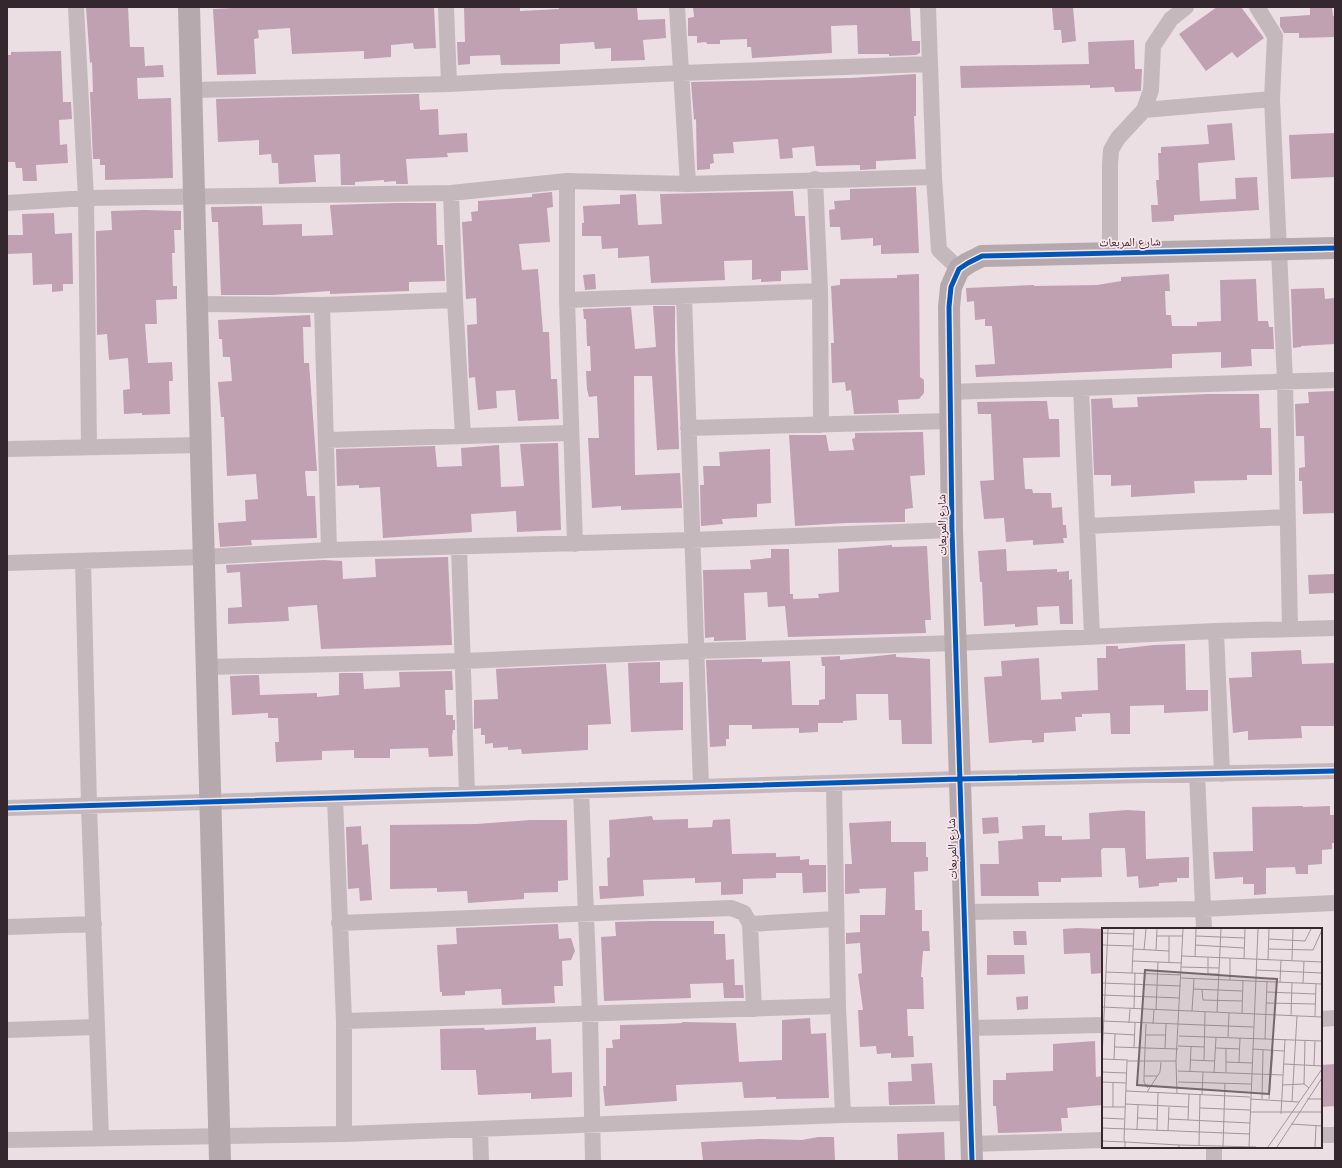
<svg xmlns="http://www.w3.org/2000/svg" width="1342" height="1168" font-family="Lato,'Noto Naskh Arabic',sans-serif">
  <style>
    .building { fill: #bfa1b2 }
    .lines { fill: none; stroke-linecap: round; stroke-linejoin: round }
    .street { stroke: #c5b8bd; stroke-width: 16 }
    .secondary { stroke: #b5a9ad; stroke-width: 22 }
    .cycleway-casing { stroke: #f9e6ec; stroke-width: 8 }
    .cycleway { stroke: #0057b8; stroke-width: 5 }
    .labels { text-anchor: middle; stroke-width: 3.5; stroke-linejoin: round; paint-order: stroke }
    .street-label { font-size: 12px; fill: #35272e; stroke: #f9e6ec }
    .inset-road { fill: none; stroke: #a3959b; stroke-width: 1 }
    .view { fill: #75676d; fill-opacity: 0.15; stroke: #75676d; stroke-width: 2 }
    .inset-edge { fill: none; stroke: #35272e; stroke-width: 2 }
  </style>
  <rect width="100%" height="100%" fill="#ecdfe3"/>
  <!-- building -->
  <path class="building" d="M 86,7 L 128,7 L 130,47 L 144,47 L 145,66 L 163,65 L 164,77 L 137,78 L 138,99 L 171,98 L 173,178 L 105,180 L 105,165 L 100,165 L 100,159 L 93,159 L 90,92 L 93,92 L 92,62 L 90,63 Z
    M 258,7 L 434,7 L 436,48 L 414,49 L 413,43 L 391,45 L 391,57 L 364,59 L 364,51 L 292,54 L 290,28 L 258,30 L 259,38 L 254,39 L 256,74 L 217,75 L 213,9 Z
    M 464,7 L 520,7 L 520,11 L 559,9 L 559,7 L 637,7 L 638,20 L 665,19 L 666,38 L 643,40 L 645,60 L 611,61 L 611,48 L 595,49 L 594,42 L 560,44 L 560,64 L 501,65 L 500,55 L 470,56 L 470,64 L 458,65 L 457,42 L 465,42 Z
    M 693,7 L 910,7 L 912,41 L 920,41 L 920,53 L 916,55 L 889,56 L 889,54 L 858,54 L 857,25 L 831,26 L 832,53 L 752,58 L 751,47 L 747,47 L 747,39 L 720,40 L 720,44 L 707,44 L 706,42 L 697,43 L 697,36 L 688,36 L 688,18 L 694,17 Z
    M 1073,7 L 1076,41 L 1062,43 L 1061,30 L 1054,30 L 1052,8 Z
    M 1217,7 L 1241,7 L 1264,38 L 1237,58 L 1232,52 L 1206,71 L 1179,34 Z
    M 1310,7 L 1332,7 L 1333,16 L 1335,16 L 1335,37 L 1299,38 L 1299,33 L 1284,33 L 1280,26 L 1280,17 L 1310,15 Z
    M 1134,40 L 1135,69 L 1142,69 L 1141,91 L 1115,92 L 1114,87 L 1090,88 L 1090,85 L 961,88 L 960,66 L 1089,64 L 1088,42 Z
    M 61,51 L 63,102 L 71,102 L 72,119 L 59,120 L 60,145 L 67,144 L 68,163 L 36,165 L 37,181 L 23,181 L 22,168 L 16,168 L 15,162 L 7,162 L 7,55 L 11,55 L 11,52 Z
    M 916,74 L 916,116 L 914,116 L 916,159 L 876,161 L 876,169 L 860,170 L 860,165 L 816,166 L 814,146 L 792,148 L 793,158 L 780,159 L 778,139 L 733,142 L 734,153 L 713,154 L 714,163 L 710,164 L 710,169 L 697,170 L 696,119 L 694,120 L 691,82 L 850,78 Z
    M 419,94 L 420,110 L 438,109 L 439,135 L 467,133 L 468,152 L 447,153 L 448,157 L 406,159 L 408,184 L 396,184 L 396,181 L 384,182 L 384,180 L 355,182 L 355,185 L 341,185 L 340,154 L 314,155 L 316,182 L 279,184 L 278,163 L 272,163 L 271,154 L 259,155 L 259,140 L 218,142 L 216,99 Z
    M 1232,123 L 1235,160 L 1198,163 L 1200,201 L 1236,199 L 1235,178 L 1257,177 L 1259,210 L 1174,215 L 1174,221 L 1152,222 L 1151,205 L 1158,205 L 1156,180 L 1159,180 L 1158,153 L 1161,153 L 1161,147 L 1209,144 L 1207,125 Z
    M 1335,133 L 1335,177 L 1291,179 L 1289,135 Z
    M 916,187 L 919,253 L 881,254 L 881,245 L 873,246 L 873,238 L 841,240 L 840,227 L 830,227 L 829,210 L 835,209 L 834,201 L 850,200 L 850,189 Z
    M 793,191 L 795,216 L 805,216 L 808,270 L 781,271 L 781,281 L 761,282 L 761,279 L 752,280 L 752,260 L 724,261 L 725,280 L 651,283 L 649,256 L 618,258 L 618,248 L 602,249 L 601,236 L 582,236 L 582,223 L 584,223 L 583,206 L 620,204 L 620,195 L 636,194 L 638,225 L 662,224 L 660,194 Z
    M 552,192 L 553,207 L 547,208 L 550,242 L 519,244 L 522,270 L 538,269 L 543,332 L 549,332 L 551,379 L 557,379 L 559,419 L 518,421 L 515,390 L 496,391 L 497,408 L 478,410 L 475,377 L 469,378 L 467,325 L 477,324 L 476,298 L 466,299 L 462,222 L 472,221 L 471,212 L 478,211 L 478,201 L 532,197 L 532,194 Z
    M 397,203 L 436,203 L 437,245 L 443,245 L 445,281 L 409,282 L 409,291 L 330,294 L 330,291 L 273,295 L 221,295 L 218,222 L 212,222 L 211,207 L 262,206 L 263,225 L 302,224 L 302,236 L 333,235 L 330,205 Z
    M 145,210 L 181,211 L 181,230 L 174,230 L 175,253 L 172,253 L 173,286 L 177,286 L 177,299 L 156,300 L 157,324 L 145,324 L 148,363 L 172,362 L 173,381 L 169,381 L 170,414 L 142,415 L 142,413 L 124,414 L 123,390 L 130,389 L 128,358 L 109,360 L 107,334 L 97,335 L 96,231 L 112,230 L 111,211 Z
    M 54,213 L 55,234 L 72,233 L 73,284 L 63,284 L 63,291 L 52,292 L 52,284 L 33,285 L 32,253 L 7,254 L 7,235 L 23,235 L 22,214 Z
    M 595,274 L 596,289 L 585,290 L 583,275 Z
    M 919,274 L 920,377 L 924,380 L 924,393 L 919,399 L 898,400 L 899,413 L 854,414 L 851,390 L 846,391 L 845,382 L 832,383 L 831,343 L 834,343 L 831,286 L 840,285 L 840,279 L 897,278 L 897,275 Z
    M 1169,274 L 1170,291 L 1165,291 L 1166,315 L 1171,315 L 1172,326 L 1197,326 L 1197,322 L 1221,321 L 1220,280 L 1256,279 L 1258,321 L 1268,321 L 1269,327 L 1273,327 L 1274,349 L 1251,349 L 1252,366 L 1221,368 L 1221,352 L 1172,354 L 1172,368 L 976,377 L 975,365 L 995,364 L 992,326 L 985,326 L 985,319 L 975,320 L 974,301 L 967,302 L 966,288 L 1034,285 L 1034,286 L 1097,285 L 1121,281 L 1121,277 Z
    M 1324,288 L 1325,299 L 1335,298 L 1335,344 L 1301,346 L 1301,347 L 1293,348 L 1291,289 Z
    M 653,306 L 675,306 L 675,349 L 679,446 L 679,449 L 657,450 L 652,376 L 634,376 L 635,475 L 680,473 L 682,508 L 621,510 L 621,506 L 592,508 L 588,438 L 599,438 L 597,396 L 589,397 L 587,389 L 586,371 L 591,371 L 590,346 L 587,346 L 586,319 L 584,319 L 583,309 L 631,307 L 635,349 L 656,347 Z
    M 310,315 L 311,327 L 303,327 L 304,363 L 309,363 L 317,471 L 305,471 L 307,496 L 315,496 L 317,538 L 251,540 L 252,545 L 220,547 L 218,523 L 246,521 L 245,500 L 258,499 L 256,474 L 227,476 L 224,417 L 221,417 L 218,382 L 232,381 L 230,357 L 223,357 L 222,339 L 219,339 L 218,320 Z
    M 1335,391 L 1335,513 L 1303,514 L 1302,481 L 1299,481 L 1299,468 L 1305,467 L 1304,436 L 1296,436 L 1295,404 L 1309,403 L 1308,392 Z
    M 1208,394 L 1259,394 L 1260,428 L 1271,428 L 1272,475 L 1247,475 L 1247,480 L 1194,481 L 1195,493 L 1131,497 L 1131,485 L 1111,486 L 1111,475 L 1094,475 L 1091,399 L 1112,398 L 1113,408 L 1138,407 L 1137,397 Z
    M 1032,401 L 1047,401 L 1049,419 L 1059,419 L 1060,457 L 1023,458 L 1025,489 L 1032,489 L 1033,493 L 1051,493 L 1052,508 L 1062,507 L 1063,525 L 1066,525 L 1067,538 L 1063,538 L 1064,543 L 1033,545 L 1033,540 L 1006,542 L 1004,518 L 984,519 L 980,481 L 994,480 L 991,414 L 978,414 L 977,402 Z
    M 923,432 L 925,475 L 910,476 L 913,508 L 905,509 L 905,522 L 846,523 L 795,526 L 789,435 L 826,435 L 829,451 L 854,450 L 852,439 L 855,438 L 855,433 Z
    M 558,443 L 561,530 L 517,532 L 516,511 L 471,514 L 472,532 L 383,538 L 380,487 L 359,488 L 359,485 L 337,486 L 336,449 L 435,446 L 437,467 L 462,466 L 461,448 L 499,445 L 501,487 L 524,486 L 520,444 Z
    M 770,449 L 771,503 L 757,504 L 757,517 L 722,519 L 723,524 L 701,526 L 700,485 L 704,485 L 703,466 L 720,466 L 719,452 Z
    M 892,545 L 892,547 L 927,546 L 931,620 L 925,620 L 926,633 L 788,637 L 785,606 L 768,607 L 767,592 L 744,593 L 746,640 L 714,641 L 714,637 L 705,638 L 703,570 L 751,569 L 750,560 L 771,558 L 771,549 L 789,549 L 790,594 L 793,594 L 793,599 L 819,598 L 818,594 L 839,592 L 838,549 Z
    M 1006,549 L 1007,571 L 1057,569 L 1057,572 L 1069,571 L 1069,580 L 1072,579 L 1073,624 L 1060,624 L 1059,606 L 1037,607 L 1038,625 L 1015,627 L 1015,624 L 984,626 L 982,582 L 980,582 L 978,551 Z
    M 448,557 L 452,645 L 321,649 L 317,605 L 288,607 L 289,621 L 228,624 L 228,608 L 242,607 L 240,572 L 227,573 L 226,565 L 324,560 L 342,561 L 343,579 L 376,577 L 375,559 Z
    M 1335,574 L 1335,593 L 1309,594 L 1308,575 Z
    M 1185,644 L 1186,690 L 1208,690 L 1208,711 L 1164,713 L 1164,705 L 1130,706 L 1130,734 L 1111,734 L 1110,713 L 1082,714 L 1082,717 L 1075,717 L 1076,731 L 1044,733 L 1044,742 L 1032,743 L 1032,740 L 1024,740 L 989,743 L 984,677 L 1002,676 L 1001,661 L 1039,658 L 1041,700 L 1062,699 L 1061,692 L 1098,690 L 1097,658 L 1106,658 L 1106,646 L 1118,646 L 1118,649 L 1154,645 Z
    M 1301,650 L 1302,664 L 1335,663 L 1335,726 L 1301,726 L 1302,738 L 1248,740 L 1248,731 L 1233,733 L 1229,678 L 1252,677 L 1251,652 Z
    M 896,654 L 896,657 L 930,659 L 932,744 L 902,744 L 901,720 L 889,720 L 888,694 L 856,694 L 857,720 L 843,721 L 843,723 L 818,723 L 818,732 L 799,733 L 799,728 L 752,729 L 752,725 L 729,725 L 729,739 L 726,739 L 726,746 L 710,747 L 706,660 L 748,659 L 762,659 L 762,662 L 790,661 L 792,705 L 819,705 L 819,700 L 825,699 L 825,666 L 822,666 L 821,657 L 840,656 L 840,660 Z
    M 660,662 L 660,683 L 683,682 L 683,730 L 631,732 L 628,663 Z
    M 606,664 L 611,724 L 588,725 L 588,750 L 522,754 L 521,749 L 508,750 L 508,747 L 493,748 L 493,743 L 485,744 L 485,735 L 481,735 L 481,728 L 474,729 L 474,700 L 498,699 L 496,669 Z
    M 452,671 L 453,690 L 445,690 L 446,715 L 453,715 L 453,720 L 455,720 L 455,730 L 453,730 L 452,736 L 453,756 L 429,757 L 428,748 L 390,749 L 390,758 L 354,758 L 354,750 L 322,751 L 322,760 L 276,762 L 275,742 L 279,742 L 278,718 L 268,718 L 268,713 L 232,715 L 230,676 L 259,675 L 260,695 L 317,693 L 317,697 L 339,695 L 339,673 L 363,673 L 364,689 L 400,687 L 399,672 Z
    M 1303,806 L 1303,807 L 1330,806 L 1330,815 L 1335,815 L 1335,843 L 1332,843 L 1332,849 L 1322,850 L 1322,864 L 1308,865 L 1308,874 L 1296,874 L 1295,867 L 1266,868 L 1266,894 L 1254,895 L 1254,884 L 1243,884 L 1243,877 L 1215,879 L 1213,852 L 1253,851 L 1252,807 Z
    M 1127,810 L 1145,811 L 1146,859 L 1189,857 L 1189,878 L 1177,878 L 1177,882 L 1159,883 L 1159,886 L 1139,888 L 1138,876 L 1127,877 L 1125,848 L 1103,848 L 1101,850 L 1102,877 L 1061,878 L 1061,882 L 1038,882 L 1039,896 L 981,896 L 980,864 L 999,864 L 998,841 L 1023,839 L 1022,826 L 1045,825 L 1045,836 L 1062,836 L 1062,840 L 1090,839 L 1089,813 Z
    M 652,816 L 653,820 L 688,819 L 688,828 L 712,827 L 713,820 L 730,819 L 732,854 L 776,853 L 776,857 L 800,856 L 800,860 L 809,859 L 809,865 L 826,865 L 826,892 L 803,893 L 802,873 L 776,873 L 776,878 L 743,879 L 743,894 L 721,895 L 721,882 L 695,883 L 695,878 L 643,880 L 644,896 L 600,899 L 599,886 L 608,886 L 607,858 L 610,857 L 609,820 Z
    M 998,817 L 999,833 L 983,834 L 982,818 Z
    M 530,820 L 567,820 L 568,880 L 558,881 L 558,892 L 524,893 L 524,899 L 468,903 L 467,891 L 437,892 L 437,888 L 390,889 L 390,825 L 477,824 Z
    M 891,821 L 891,842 L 926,842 L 926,857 L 928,857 L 928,871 L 914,872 L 915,910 L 922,910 L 922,931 L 929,931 L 930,951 L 923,951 L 921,977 L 923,977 L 924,1009 L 907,1009 L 908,1036 L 913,1036 L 914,1057 L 891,1058 L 891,1053 L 877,1054 L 876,1046 L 860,1047 L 858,1010 L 863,1010 L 858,974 L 862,973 L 860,943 L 846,944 L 846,933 L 860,932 L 860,915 L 885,915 L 886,888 L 859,889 L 860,893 L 845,894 L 845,864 L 852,864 L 849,823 Z
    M 361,826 L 362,845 L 368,844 L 372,900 L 360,901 L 359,888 L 348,889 L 346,827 Z
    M 652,921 L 714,921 L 714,934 L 725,934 L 726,960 L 734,959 L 735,985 L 743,985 L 744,998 L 724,998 L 723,983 L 690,984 L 691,998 L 604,1001 L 601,937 L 616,936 L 615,922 Z
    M 558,924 L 559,939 L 571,938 L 575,951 L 571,960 L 562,961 L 563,986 L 554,986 L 555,1003 L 502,1005 L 501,989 L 465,991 L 465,995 L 442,996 L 442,992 L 440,992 L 437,945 L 457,944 L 456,928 Z
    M 1077,928 L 1103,929 L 1103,973 L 1091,974 L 1090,953 L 1064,954 L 1063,929 Z
    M 1013,931 L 1026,931 L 1027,945 L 1014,945 Z
    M 987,955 L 1024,955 L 1025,974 L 987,975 Z
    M 1028,996 L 1028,1009 L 1017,1010 L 1016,997 Z
    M 810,1018 L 811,1034 L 826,1033 L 829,1098 L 776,1099 L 776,1097 L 744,1098 L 742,1082 L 676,1085 L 677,1101 L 605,1106 L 603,1086 L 606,1086 L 606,1048 L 613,1048 L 612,1040 L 620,1039 L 620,1025 L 662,1024 L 682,1023 L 682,1022 L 736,1023 L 739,1062 L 782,1060 L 782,1020 Z
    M 536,1027 L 536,1040 L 551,1039 L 552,1073 L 572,1072 L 572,1097 L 531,1099 L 531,1093 L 478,1095 L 476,1070 L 441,1070 L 440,1029 L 484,1028 L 485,1030 Z
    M 1095,1041 L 1096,1077 L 1103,1076 L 1103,1105 L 1067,1108 L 1068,1118 L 1061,1118 L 1062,1131 L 998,1133 L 996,1106 L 993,1106 L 993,1080 L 1006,1080 L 1006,1073 L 1053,1071 L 1053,1044 Z
    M 932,1063 L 935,1104 L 889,1105 L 888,1082 L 912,1081 L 911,1064 Z
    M 1335,1064 L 1335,1106 L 1321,1107 L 1321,1065 Z
    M 944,1132 L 945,1161 L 898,1161 L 897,1134 Z
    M 818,1137 L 834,1137 L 835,1161 L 703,1161 L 701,1142 L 759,1139 L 802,1140 Z"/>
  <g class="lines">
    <!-- street -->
    <path class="street" d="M 76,7 L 86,198 L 89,447
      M 446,7 L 449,84
      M 677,7 L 688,184
      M 928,7 L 934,177 L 939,250 L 959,269
      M 193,90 L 449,84 L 681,73 L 930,64
      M 1272,99 L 1285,381 L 1290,628
      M 1144,110 L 1272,99 L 1275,36 L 1257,7
      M 815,179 L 820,291 L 821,425
      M 567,181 L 567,300 L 575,544
      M 451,193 L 455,300 L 463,436
      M 7,203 L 86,198 L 451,193 L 567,181 L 688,184 L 934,177
      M 1110,253 L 1110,164 L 1111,150 L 1118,138 L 1144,110 L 1151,90 L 1153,46 L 1171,19 L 1186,7
      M 684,297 L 701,786
      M 567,300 L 820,291
      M 196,304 L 322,305 L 455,300
      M 322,305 L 329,550
      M 1081,388 L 1092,636
      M 949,392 L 1335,380
      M 688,428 L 950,421
      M 326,440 L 571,433
      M 7,449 L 201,445
      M 1087,526 L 1287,517
      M 459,548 L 467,793
      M 83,561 L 89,806 L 101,1138
      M 7,563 L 204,557 L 329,550 L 691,540 L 952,530
      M 1216,631 L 1222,774
      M 206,667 L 463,661 L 696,651 L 956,643 L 1216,631 L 1335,628
      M 1197,774 L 1204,929
      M 834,783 L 838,1006 L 843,1115
      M 581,790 L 590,1014 L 593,1161
      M 335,798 L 344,1021 L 344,1134
      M 7,808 L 960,779 L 1335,771
      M 964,912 L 1203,909 L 1335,903
      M 339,923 L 731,908 L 744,913 L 750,924 L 754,1009
      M 750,924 L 836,919
      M 7,927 L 94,924
      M 1321,1019 L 1335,1018
      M 344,1021 L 838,1006
      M 968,1028 L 1103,1025
      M 7,1030 L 96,1027
      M 480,1129 L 481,1161
      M 1321,1135 L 1335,1135
      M 7,1140 L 344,1134 L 843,1115 L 970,1113
      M 972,1144 L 1103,1140
      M 1214,1147 L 1214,1161"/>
    <!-- secondary -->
    <path class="secondary" d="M 189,7 L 220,1161
      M 972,1161 L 952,530 L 949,307 L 951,287 L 959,269 L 968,263 L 982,256 L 1335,248"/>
    <!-- cycleway casing -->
    <g class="cycleway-casing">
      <path id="cycleway" d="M 7,808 L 960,779 L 1335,771
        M 972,1161 L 952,530 L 949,307 L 951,287 L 959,269 L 968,263 L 982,256 L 1335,248"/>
    </g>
    <!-- cycleway -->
    <use href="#cycleway" class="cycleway"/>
  </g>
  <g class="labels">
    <!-- street labels -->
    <g class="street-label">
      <text transform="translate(1130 242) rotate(-1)" y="4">شارع المربعات</text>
      <text transform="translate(942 525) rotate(-91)" y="4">شارع المربعات</text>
      <text transform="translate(952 849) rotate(-92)" y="4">شارع المربعات</text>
    </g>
  </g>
  <!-- overview -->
  <g transform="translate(1102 928)">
    <rect width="220" height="220" fill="#ecdfe3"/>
    <path class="inset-road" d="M 0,5 L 32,6M 55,8 L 80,8M 94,8 L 143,10M 167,11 L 203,13 L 209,1M 0,17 L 31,18M 93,17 L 142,20M 31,21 L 67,23M 167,21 L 211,22 L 220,2M 42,22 L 44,1M 54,22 L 55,1M 80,28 L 220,34M 93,29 L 94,1M 106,29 L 106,46 L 117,46M 142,31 L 143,1M 166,32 L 167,1M 190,32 L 191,1M 31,33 L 80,35M 67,34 L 67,8M 79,39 L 117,40M 154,42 L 220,45M 4,44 L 79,47M 30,45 L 32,1M 79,50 L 220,56M 128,52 L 128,30M 178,54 L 179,32M 0,55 L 79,58M 201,55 L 202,33M 91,61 L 140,63M 100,62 L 101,72 L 140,73M 165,64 L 214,66M 0,67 L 78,70M 164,75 L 214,76M 0,79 L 220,89M 32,81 L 33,45M 54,82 L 56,34M 90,83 L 92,51M 115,84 L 119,1M 140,85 L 141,52M 189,88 L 190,55M 213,88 L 214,56M 0,93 L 151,99M 27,95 L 28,81M 51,96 L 52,82M 0,105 L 33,107M 44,107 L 63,107M 77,108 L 220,113M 126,109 L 127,85M 163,111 L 165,53M 76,118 L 102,119M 13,119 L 76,121M 32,120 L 33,95M 114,120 L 138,121M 63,121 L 64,96M 150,121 L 182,123M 0,131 L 6,1M 0,131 L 26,132M 12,132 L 13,106M 88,132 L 113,133M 102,132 L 103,84M 74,133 L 25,133 L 22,212 L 23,214 L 77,217 L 77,219M 74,133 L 81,1M 74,133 L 75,166M 124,134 L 150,135M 137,134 L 138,110M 182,136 L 220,138M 212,137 L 213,113M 76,143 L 181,147M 88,143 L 89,119M 0,144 L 24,145M 124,144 L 124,120M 112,145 L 114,109M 42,148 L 44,96M 0,154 L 24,155M 76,154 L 149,156M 202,156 L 203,112M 180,157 L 202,156 L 207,160M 46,160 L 42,154 L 42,148 L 55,148M 24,163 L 148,169M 45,164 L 58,144 L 59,134M 100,167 L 101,144M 148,171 L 197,174M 160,171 L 161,122M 167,171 L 171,122M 205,171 L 220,171M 190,173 L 195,88M 23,176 L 86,179M 0,179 L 23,179M 11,179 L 11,155M 98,180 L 148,182M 148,184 L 220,184M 179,186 L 183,111M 0,190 L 22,191M 36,190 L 55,191M 67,191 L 148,195M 86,192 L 87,166M 189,196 L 220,198M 0,200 L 148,206M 35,202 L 36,177M 55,203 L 56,165M 66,203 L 67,179M 0,213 L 23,214 L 23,219M 77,217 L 154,219M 97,217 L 98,167M 121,219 L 123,155M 147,219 L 156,1M 166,219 L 220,141M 175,219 L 220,150M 213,219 L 214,197"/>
    <path class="view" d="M 43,42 L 175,51 L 167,166 L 35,157 Z"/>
    <rect width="220" height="220" class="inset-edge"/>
  </g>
  <!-- border -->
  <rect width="1342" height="1168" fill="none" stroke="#35272e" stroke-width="16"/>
</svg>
